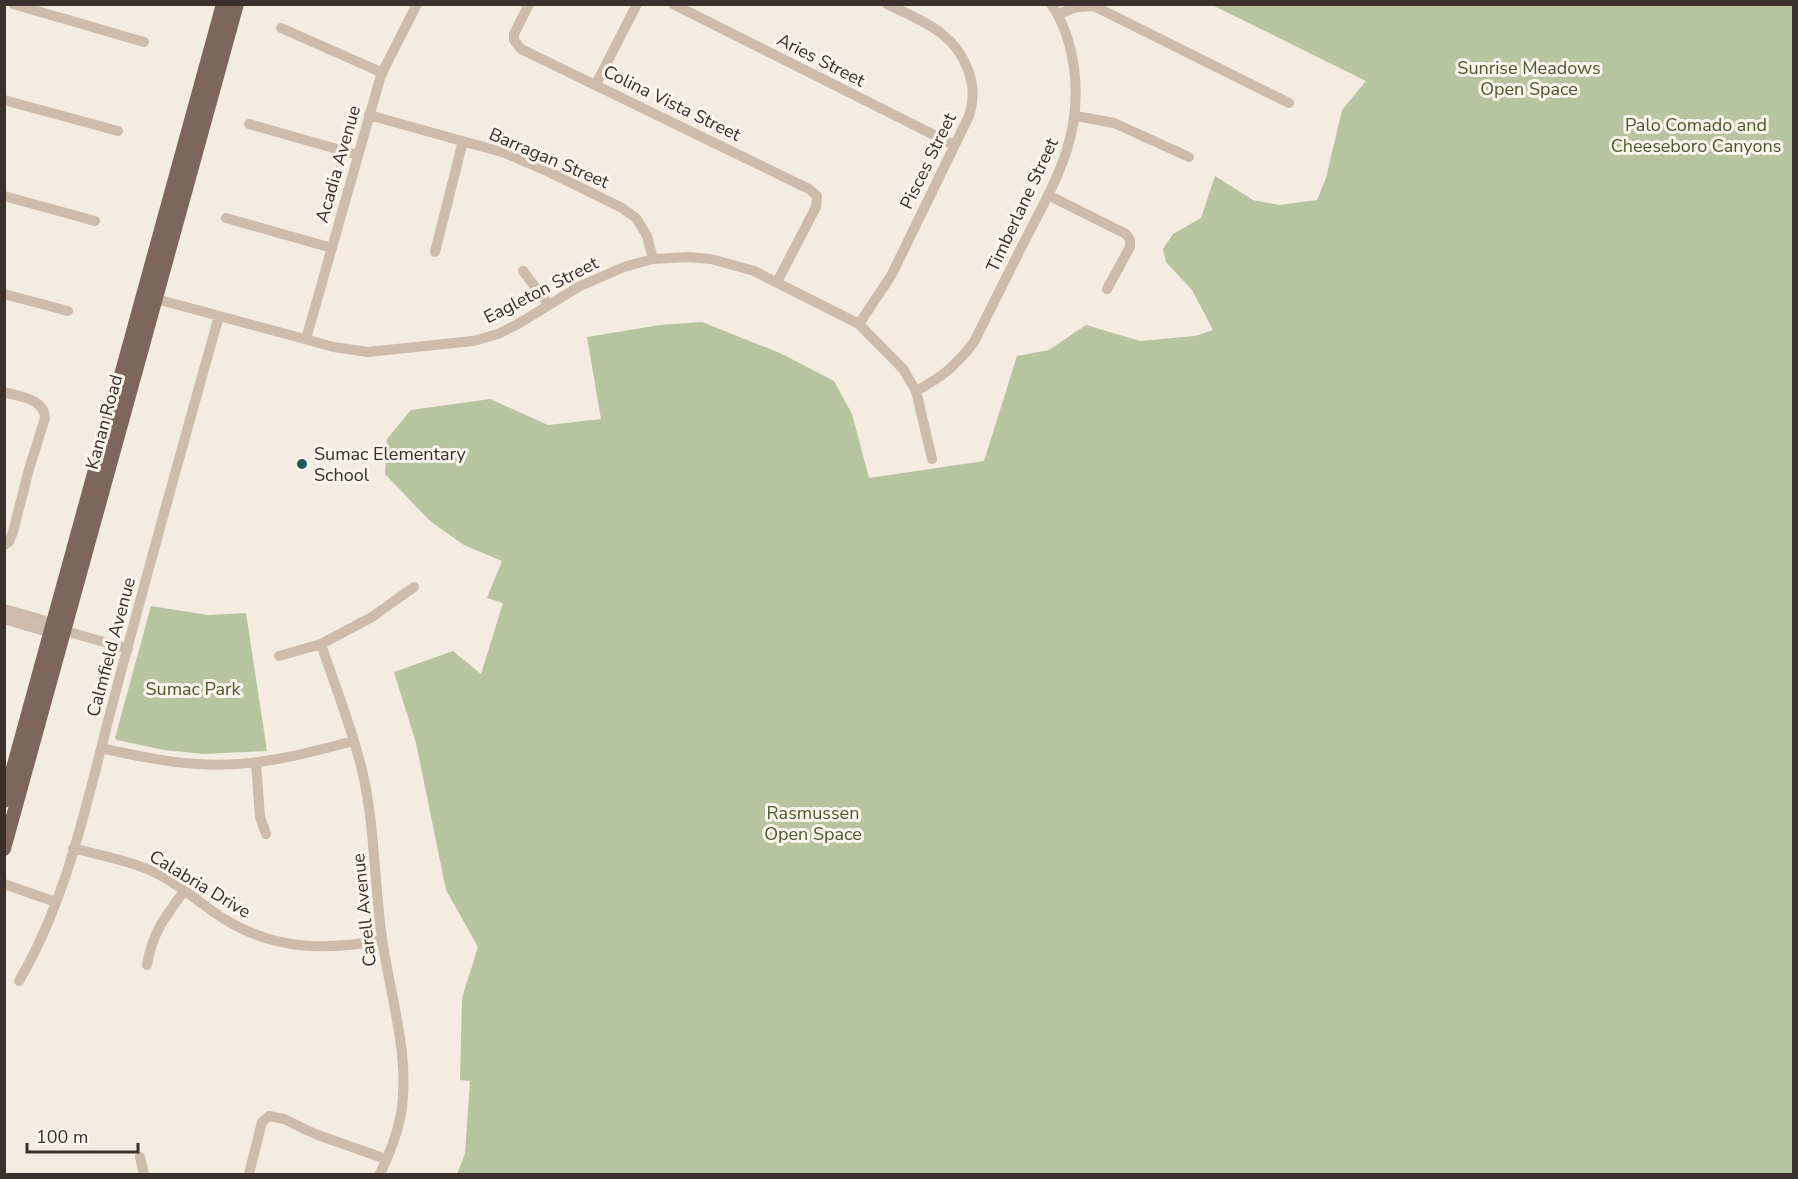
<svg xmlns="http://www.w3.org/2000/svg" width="1798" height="1179" font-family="'Nunito Sans',sans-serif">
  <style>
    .green { fill: #b8c4a0 }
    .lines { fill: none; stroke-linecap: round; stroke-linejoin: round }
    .minor { stroke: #cdbbac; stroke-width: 10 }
    .major { stroke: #7d675c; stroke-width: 14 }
    .poi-dot { fill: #1f5a5e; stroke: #fbf5ee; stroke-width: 2 }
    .labels { text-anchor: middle; stroke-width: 6; stroke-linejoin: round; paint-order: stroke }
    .street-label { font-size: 18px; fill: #3b302b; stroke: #fbf5ee }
    .park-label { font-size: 18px; fill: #4a5a2e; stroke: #fbf5ee }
    .poi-label { font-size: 18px; fill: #3b302b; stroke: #fbf5ee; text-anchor: start }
  </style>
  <rect width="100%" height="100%" fill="#f4ebe1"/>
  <!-- green -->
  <path class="green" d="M 1212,5 L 1793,5 L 1793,1174 L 457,1174 L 465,1154 L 470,1081 L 460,1080 L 462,998 L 478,947 L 446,890 L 416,743 L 394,672 L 453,651 L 481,674 L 503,603 L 487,598 L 502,561 L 464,545 L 430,521 L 385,474 L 387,439 L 411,410 L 490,399 L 548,425 L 601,419 L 587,337 L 660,325 L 702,322 L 780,353 L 834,381 L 852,414 L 869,478 L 984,461 L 1017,356 L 1049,350 L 1086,325 L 1140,341 L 1195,336 L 1213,330 L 1192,290 L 1166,262 L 1163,249 L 1173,234 L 1201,218 L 1215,176 L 1253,200 L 1279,205 L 1317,200 L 1326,178 L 1342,110 L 1366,81 Z
    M 151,606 L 208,615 L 246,613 L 267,751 L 203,754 L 164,750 L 117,740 L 115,738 Z"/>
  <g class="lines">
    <!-- minor -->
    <path class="minor" d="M 13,4 L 144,42
      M 529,4 L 514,34 L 514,40 L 521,49 L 809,189 L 817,196 L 816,207 L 777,282
      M 673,4 L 954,145
      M 1058,14 L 1077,7 L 1094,6 L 1289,103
      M 281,28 L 383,73
      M 596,84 L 637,4
      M 4,100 L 118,131
      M 369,115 L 505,153 L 549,172 L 622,208 L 636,218 L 647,236 L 653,259
      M 1076,116 L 1114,123 L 1189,157
      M 249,124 L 358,155
      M 1048,195 L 1126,234 L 1130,240 L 1130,247 L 1107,289
      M 4,196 L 95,221
      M 226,218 L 332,248
      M 435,252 L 463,141
      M 523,271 L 548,304
      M 4,294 L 68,311
      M 149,297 L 334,347 L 368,352 L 473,341 L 498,334 L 518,324 L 580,286 L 624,267 L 653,259 L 688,257 L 711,259 L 754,271 L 859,324 L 903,369 L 916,391 L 932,459
      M 859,324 L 891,276 L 969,116 C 974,99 974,86 968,70 C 954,31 921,21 887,4
      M 306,339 L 381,75 L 417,4
      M 916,391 C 942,377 956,366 974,342 C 989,312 1004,282 1019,252 C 1050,190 1084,141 1074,68 C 1071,46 1064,23 1051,4
      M 4,392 C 20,397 44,398 45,418 L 29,469 L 13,532 L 9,542 L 4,545
      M 4,609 L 43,620 L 52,627 L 128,649
      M 4,619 L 41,630 L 52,627
      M 321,644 C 335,686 352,728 362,770 C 375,825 374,882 382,938 C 390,997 412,1059 400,1119 C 396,1138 388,1157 380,1174
      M 279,656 L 321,644 L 372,617 L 414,587
      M 101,748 C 133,755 165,762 197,764 C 251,768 302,755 353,741
      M 256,763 L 260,817 L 266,834
      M 73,848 C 102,856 133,861 160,875 C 183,887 202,905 224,919 C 275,950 325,951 382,940
      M 4,884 L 56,902
      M 147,965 C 152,933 166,915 185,890
      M 19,981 C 69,896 88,796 113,702 C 147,573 183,444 219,316
      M 140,1157 L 144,1174
      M 249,1174 L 262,1122 L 269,1116 L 284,1119 L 315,1134 L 386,1159"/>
    <!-- major -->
    <path class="major" d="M 4,801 L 223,4
      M 4,849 L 237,4"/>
  </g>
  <!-- markers -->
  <circle class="poi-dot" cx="302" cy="464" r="6"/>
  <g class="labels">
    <!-- street labels -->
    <g class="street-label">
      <text transform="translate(821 60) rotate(27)" y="6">Aries Street</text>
      <text transform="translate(672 103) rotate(26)" y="6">Colina Vista Street</text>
      <text transform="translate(549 158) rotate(23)" y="6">Barragan Street</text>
      <text transform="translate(928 161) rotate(-64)" y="6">Pisces Street</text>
      <text transform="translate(338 164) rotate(-74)" y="6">Acadia Avenue</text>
      <text transform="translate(1022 205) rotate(-65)" y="6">Timberlane Street</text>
      <text transform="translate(541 290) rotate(-27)" y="6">Eagleton Street</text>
      <text transform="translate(104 422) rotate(-75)" y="6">Kanan Road</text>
      <text transform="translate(111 647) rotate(-75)" y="6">Calmfield Avenue</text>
      <text transform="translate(200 884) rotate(31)" y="6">Calabria Drive</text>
      <text transform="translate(364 910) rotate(-96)" y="6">Carell Avenue</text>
    </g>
    <!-- park labels -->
    <g class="park-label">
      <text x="1529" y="74">Sunrise Meadows<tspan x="1529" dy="21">Open Space</tspan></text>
      <text x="1696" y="131">Palo Comado and<tspan x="1696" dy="21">Cheeseboro Canyons</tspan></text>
      <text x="193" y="695">Sumac Park</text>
      <text x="813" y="819">Rasmussen<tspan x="813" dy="21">Open Space</tspan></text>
    </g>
    <!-- poi labels -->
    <g class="poi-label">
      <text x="314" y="460">Sumac Elementary<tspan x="314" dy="21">School</tspan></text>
    </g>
  </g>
  <!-- border -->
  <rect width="1798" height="1179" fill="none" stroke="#3b302b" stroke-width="12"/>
  <!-- scale -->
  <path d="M27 1143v9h111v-9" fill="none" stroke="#3b302b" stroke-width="3"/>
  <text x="36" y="1143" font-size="18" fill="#3b302b" stroke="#fbf5ee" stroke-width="4.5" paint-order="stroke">100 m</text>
</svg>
